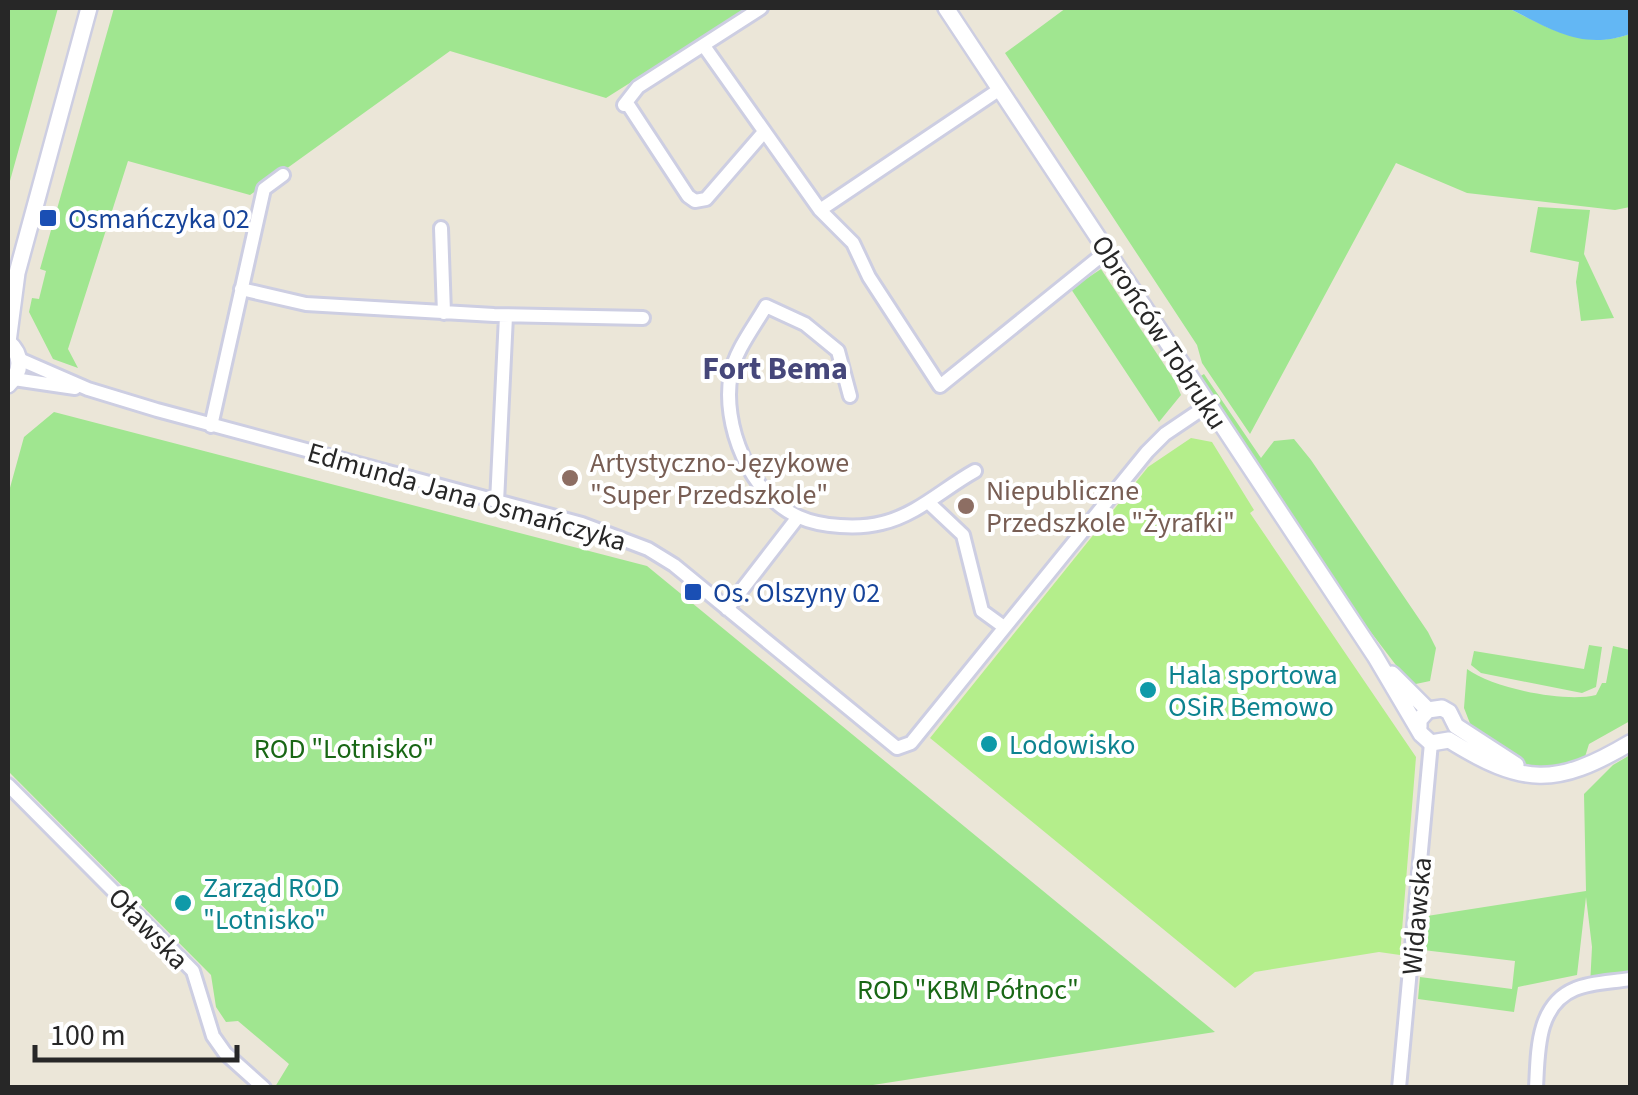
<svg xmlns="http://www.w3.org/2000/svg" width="1638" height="1095" font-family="'Source Sans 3',sans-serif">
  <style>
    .green { fill: #a0e690 }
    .pitch { fill: #b4ee8b }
    .water { fill: #63b7f4 }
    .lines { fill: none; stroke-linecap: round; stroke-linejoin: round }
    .minor-casing { stroke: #cdcee2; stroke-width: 18 }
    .tertiary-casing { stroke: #cdcee2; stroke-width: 20 }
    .minor { stroke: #fff; stroke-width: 12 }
    .tertiary { stroke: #fff; stroke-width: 15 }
    .transit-dot { fill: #1a4fb4; stroke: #fff; stroke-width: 4 }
    .education-dot { fill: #8d6e63; stroke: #fff; stroke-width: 4 }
    .culture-dot { fill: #0f9aa8; stroke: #fff; stroke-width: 4 }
    .labels { text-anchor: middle; stroke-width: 8; stroke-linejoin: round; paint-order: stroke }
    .transit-label { font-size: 28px; fill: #164399; stroke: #fff; text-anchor: start }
    .street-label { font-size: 28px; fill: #272727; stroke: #fff }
    .education-label { font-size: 28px; fill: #785e54; stroke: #fff; text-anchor: start }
    .culture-label { font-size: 28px; fill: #0d838f; stroke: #fff; text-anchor: start }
    .park-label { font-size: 28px; fill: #196715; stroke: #fff }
    .quarter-label { font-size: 32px; font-weight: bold; fill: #46477a; stroke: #fff }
  </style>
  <rect width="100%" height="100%" fill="#ebe6d8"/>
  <!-- green -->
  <path class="green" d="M 8,8 L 58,8 L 8,188 L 8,208 Z
    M 114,8 L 749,8 L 606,98 L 450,51 L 250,195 L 128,161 L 68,349 L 78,368 L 53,359 L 29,312 L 32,298 L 39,299 L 46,271 L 40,269 Z
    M 1066,8 L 1508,8 C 1549,28 1584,50 1630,34 L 1630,207 L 1615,210 L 1467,193 L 1396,163 L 1250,434 L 1202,363 L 1197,345 L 1005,53 Z
    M 1538,207 L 1590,210 L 1584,254 L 1614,318 L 1581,321 L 1576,282 L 1579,262 L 1530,252 Z
    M 1101,269 L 1175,381 L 1181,395 L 1159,422 L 1071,289 Z
    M 1204,374 L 1261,458 L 1274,441 L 1294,439 L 1311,460 L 1428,632 L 1436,648 L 1430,681 L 1411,685 L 1348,602 L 1199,377 Z
    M 54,412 L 647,566 L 1215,1032 L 860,1087 L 275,1087 L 289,1064 L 238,1021 L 226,1022 L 216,1007 L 211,975 L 8,771 L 8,495 L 24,437 Z
    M 1589,645 L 1602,647 L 1596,687 L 1582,693 L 1481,673 L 1471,665 L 1474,651 L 1584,669 Z
    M 1613,646 L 1630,650 L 1630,721 L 1589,744 L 1584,760 L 1560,769 L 1539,768 L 1518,761 L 1479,733 L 1471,726 L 1464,708 L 1467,669 C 1492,688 1565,703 1596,695 L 1602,683 L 1606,683 Z
    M 1630,755 L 1630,979 L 1590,986 L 1592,947 L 1586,897 L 1577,975 L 1518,987 L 1514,1012 L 1418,999 L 1420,977 L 1512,989 L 1515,961 L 1423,950 L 1427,916 L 1586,891 L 1584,794 L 1613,765 Z"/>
  <!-- pitch -->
  <path class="pitch" d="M 1191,438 L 1212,442 L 1254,510 L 1250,513 L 1416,757 L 1400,955 L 1379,952 L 1255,972 L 1235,988 L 930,738 L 1148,467 Z"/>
  <!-- water -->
  <path class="water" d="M 1508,8 L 1630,8 L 1630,34 C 1581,51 1551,29 1508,8 Z"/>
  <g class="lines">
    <!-- minor casing -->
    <g class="minor-casing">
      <path id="minor" d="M 704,46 L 820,210 L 853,243 L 869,277 L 940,386 L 1107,251
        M 627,103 L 688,196 L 695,201 L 706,199 L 764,132
        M 624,105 L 638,87 L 761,8
        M 820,210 L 1000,89
        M 441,228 L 444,313
        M 241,289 L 306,304 L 494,315 L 643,318
        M 19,359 L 88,389 L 157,410 L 582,524 L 648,549 L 674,565 L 897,748 L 911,743 L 1147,452 L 1165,434 L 1208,405
        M 14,379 L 75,388
        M 850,396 L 838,351 L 805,324 L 766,306 C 754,327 735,351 731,374 C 721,424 750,496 799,517 C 821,527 859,529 882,523 C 917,515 944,488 975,471
        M 211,426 L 264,189 L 283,175
        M 497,502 L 506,316
        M 928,502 L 963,535 L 982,611 L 1004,627
        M 727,609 L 798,517
        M 8,785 L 193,971 L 213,1036 L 225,1053 L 264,1088
        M 1399,1088 L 1431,743
        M 1536,1088 C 1538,1053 1536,1005 1575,989 C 1591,982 1613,982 1630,979"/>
    </g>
    <!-- tertiary casing -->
    <g class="tertiary-casing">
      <path id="tertiary" d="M 946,8 L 1375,656 L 1421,734 L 1431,743 L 1449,740
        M 8,342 L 17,273 L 89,8
        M 8,342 C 23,355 22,372 8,385
        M 1392,674 L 1428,710
        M 1419,727 L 1419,720 L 1428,710 L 1442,708 L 1449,712 L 1456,726 L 1516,765
        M 1449,740 C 1523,786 1556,787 1630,743"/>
    </g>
    <!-- minor -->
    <use href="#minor" class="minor"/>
    <!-- tertiary -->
    <use href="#tertiary" class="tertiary"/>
  </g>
  <!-- markers -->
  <g class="transit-dot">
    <rect x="38" y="208" width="20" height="20" rx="5"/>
    <rect x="683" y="582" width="20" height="20" rx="5"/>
  </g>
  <g class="education-dot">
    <circle cx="570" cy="478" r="10"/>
    <circle cx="966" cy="506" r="10"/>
  </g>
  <g class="culture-dot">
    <circle cx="1148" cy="690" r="10"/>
    <circle cx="989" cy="744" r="10"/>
    <circle cx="183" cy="903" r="10"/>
  </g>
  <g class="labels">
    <!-- transit labels -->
    <g class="transit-label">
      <text x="68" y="228">Osmańczyka 02</text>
      <text x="713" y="602">Os. Olszyny 02</text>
    </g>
    <!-- street labels -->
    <g class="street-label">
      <text transform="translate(1160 332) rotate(57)" y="10">Obrońców Tobruku</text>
      <text transform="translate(467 496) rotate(16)" y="10">Edmunda Jana Osmańczyka</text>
      <text transform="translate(1416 916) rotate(-85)" y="10">Widawska</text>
      <text transform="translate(149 928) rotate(46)" y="10">Oławska</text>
    </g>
    <!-- education labels -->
    <g class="education-label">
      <text x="590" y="472">Artystyczno-Językowe<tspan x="590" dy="32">"Super Przedszkole"</tspan></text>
      <text x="986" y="500">Niepubliczne<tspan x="986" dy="32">Przedszkole "Żyrafki"</tspan></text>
    </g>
    <!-- culture labels -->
    <g class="culture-label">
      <text x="1168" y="684">Hala sportowa<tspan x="1168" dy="32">OSiR Bemowo</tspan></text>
      <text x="1009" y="754">Lodowisko</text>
      <text x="203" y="897">Zarząd ROD<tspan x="203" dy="32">"Lotnisko"</tspan></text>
    </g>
    <!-- park labels -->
    <g class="park-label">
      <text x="344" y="758">ROD "Lotnisko"</text>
      <text x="968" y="999">ROD "KBM Północ"</text>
    </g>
    <!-- quarter labels -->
    <g class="quarter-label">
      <text x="775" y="379">Fort Bema</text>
    </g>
  </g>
  <!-- border -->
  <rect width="1638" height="1095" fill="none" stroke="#272727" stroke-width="20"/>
  <!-- scale -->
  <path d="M35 1045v15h202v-15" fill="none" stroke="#272727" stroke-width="5"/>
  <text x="50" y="1045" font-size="30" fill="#272727" stroke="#ffffff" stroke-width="8" paint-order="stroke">100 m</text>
</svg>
